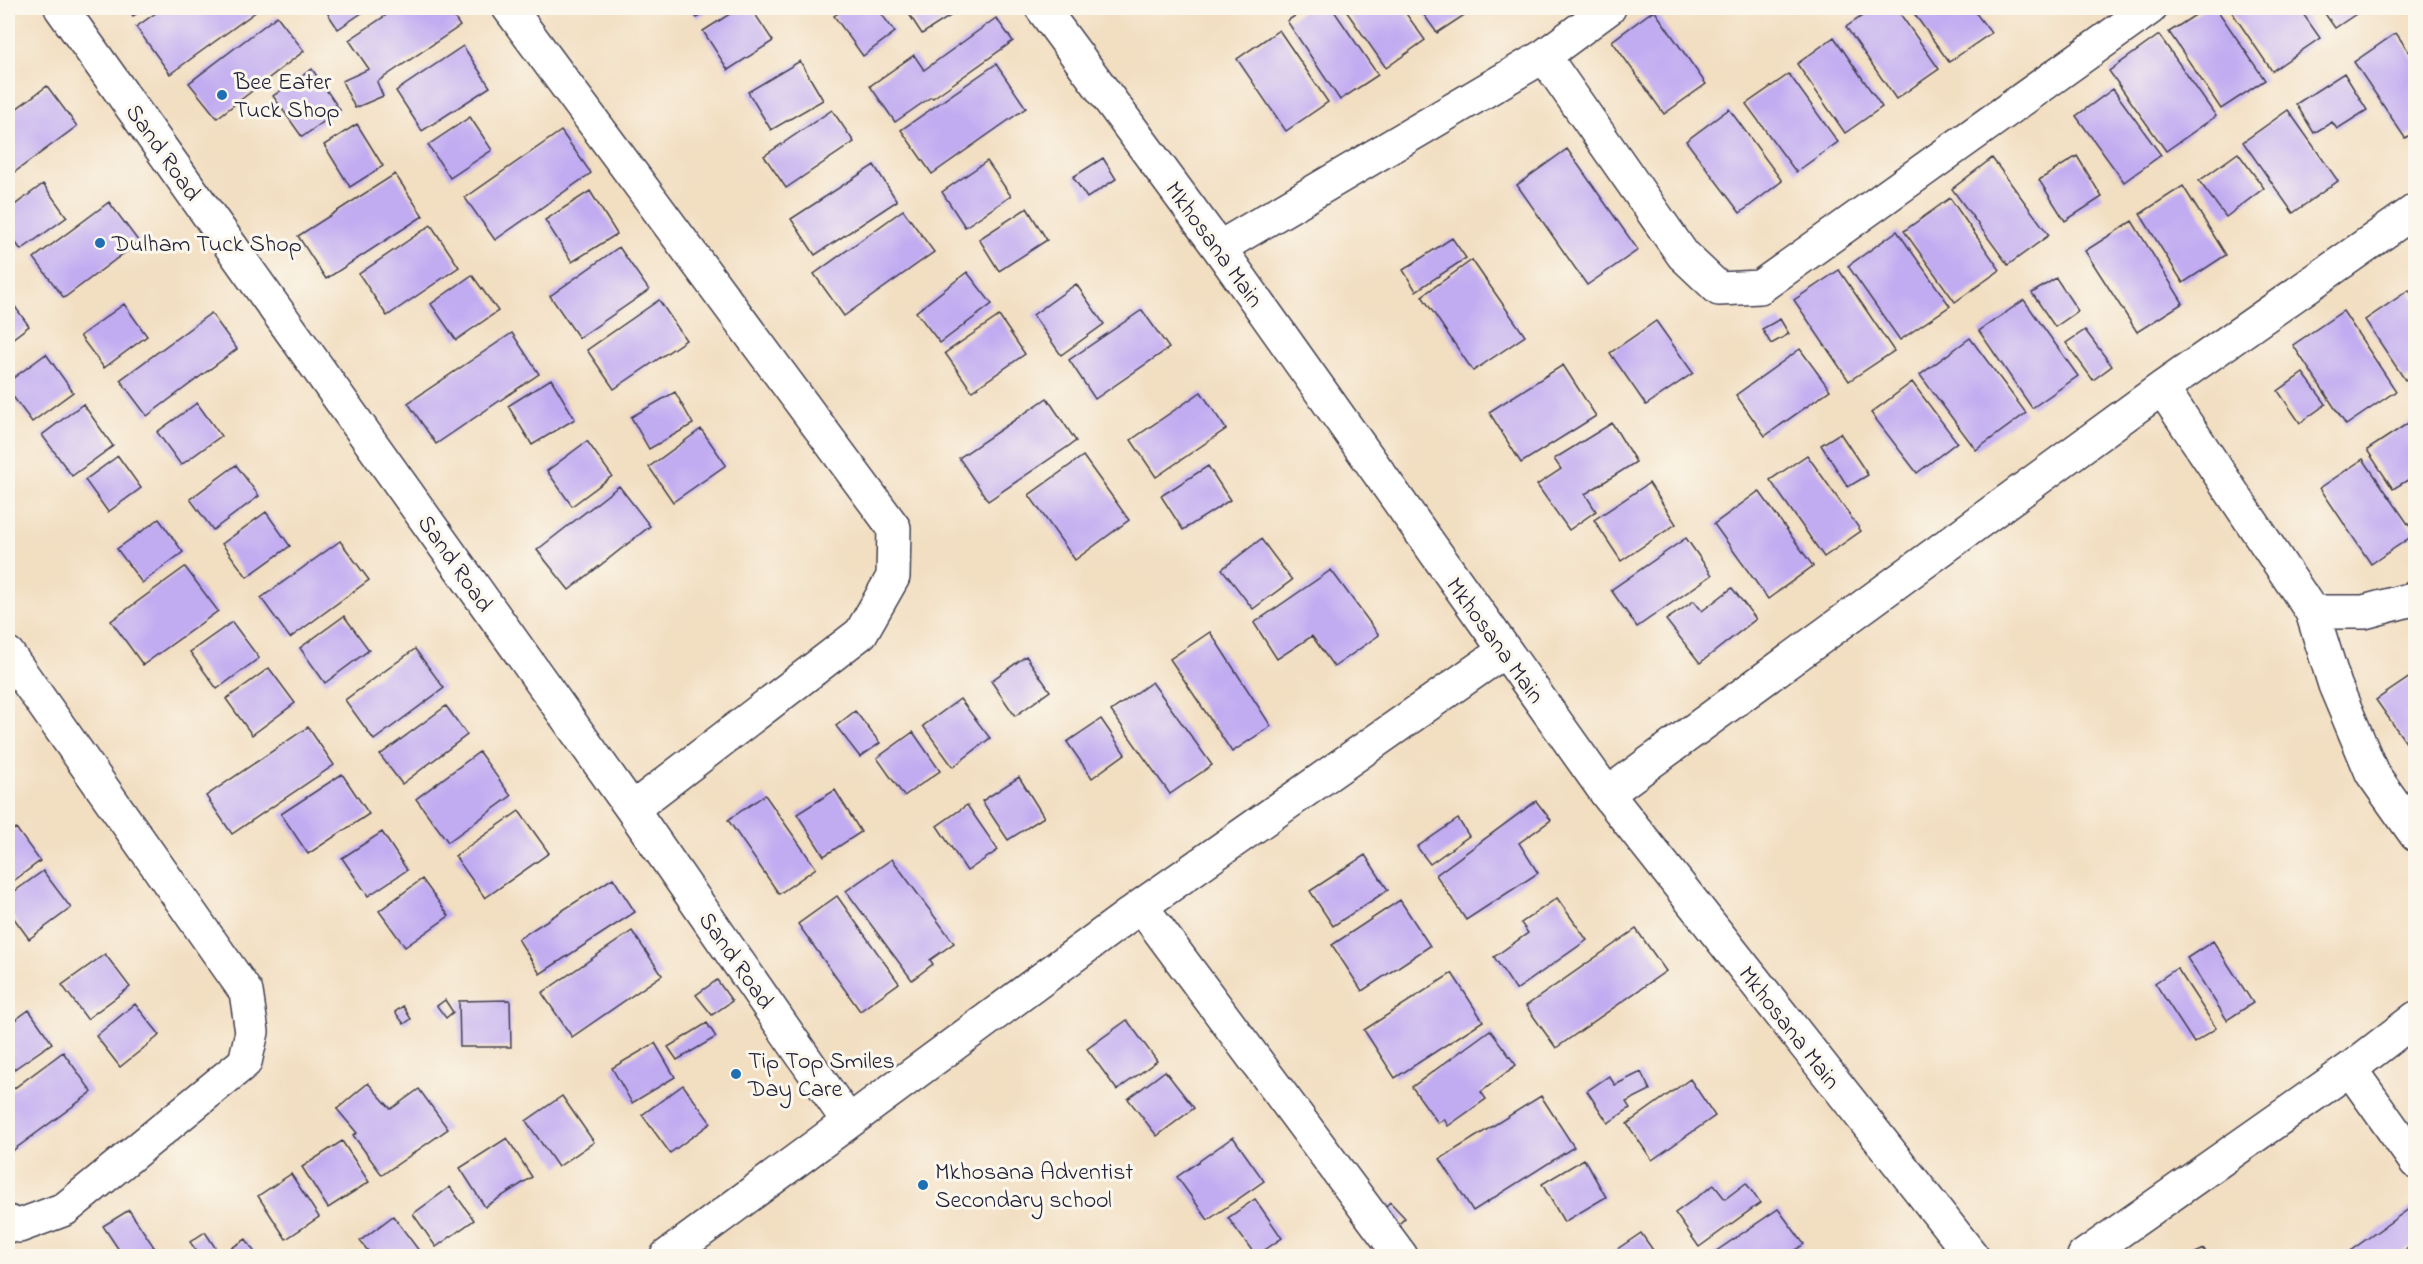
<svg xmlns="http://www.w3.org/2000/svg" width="2423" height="1264" font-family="'Indie Flower',sans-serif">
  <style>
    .building { fill: #c1abf1 }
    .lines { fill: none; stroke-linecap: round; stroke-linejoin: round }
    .minor-casing { stroke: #413e4f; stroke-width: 36 }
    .minor { stroke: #fff; stroke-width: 33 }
    .poi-dot { fill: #1f6fb2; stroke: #fbf7ec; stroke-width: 2 }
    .labels { text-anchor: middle; stroke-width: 6; stroke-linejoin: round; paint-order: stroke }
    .poi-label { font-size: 24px; fill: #22223b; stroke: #fbf7ec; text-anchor: start }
    .street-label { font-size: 24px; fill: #22223b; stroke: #fbf7ec }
  </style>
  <rect width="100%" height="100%" fill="#fbf7ec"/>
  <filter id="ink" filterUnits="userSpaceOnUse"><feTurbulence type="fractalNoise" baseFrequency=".0167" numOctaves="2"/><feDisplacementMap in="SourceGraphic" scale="12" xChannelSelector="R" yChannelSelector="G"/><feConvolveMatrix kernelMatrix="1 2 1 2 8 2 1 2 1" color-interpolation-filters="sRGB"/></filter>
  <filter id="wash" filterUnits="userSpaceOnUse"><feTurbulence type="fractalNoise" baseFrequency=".008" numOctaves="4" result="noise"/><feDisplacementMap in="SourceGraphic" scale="24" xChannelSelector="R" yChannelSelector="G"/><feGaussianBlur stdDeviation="1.35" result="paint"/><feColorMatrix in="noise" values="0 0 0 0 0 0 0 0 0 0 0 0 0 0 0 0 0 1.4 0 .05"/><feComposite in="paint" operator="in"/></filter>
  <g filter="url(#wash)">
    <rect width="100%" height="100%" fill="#f2dec1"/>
    <g id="blocks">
      <!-- building -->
      <path class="building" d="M 128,8 L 146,8 L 133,16 Z
        M 163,8 L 261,8 L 170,74 L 136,27 Z
        M 324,8 L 369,8 L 338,29 Z
        M 397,8 L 448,8 L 460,26 L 377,82 L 383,96 L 355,108 L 342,81 L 369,69 L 349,40 Z
        M 689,8 L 712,8 L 697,18 Z
        M 739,8 L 751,8 L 773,41 L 728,70 L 703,31 Z
        M 846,8 L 877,8 L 895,32 L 863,56 L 834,16 Z
        M 905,8 L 952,8 L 955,13 L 922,34 Z
        M 1307,8 L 1332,8 L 1378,75 L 1340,100 L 1287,21 Z
        M 1344,8 L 1402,8 L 1425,40 L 1386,68 Z
        M 1419,8 L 1475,8 L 1437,33 Z
        M 1874,8 L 1896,8 L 1939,69 L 1896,99 L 1846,27 Z
        M 1910,8 L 1972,8 L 1991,33 L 1949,62 Z
        M 2206,8 L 2216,8 L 2265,80 L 2221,109 L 2169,32 Z
        M 2229,8 L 2299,8 L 2320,38 L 2272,71 Z
        M 2321,8 L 2365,8 L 2335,28 Z
        M 1654,10 L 1706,84 L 1664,114 L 1612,41 Z
        M 277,16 L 304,51 L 217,118 L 189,83 Z
        M 996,18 L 1013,41 L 933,98 L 931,97 L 895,122 L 870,86 L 914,55 L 924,70 Z
        M 1279,30 L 1328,102 L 1286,131 L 1237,59 Z
        M 2396,33 L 2416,62 L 2416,131 L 2405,138 L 2354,62 Z
        M 2159,35 L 2216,116 L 2166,151 L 2109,71 Z
        M 1834,37 L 1882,107 L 1845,133 L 1797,64 Z
        M 463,46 L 490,87 L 422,131 L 396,91 Z
        M 800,61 L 823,100 L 771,130 L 748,92 Z
        M 996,64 L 1026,108 L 932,174 L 901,130 Z
        M 312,69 L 340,110 L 302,137 L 273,96 Z
        M 2344,73 L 2367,110 L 2337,129 L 2332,122 L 2314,133 L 2296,104 Z
        M 1789,74 L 1838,142 L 1796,172 L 1746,104 Z
        M 47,86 L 77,126 L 8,177 L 8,115 Z
        M 2113,89 L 2161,155 L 2124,182 L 2076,116 Z
        M 1729,109 L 1782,181 L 1740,213 L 1686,141 Z
        M 832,110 L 854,142 L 786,188 L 764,156 Z
        M 2288,110 L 2338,181 L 2293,213 L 2243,142 Z
        M 470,117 L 492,150 L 450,178 L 428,145 Z
        M 357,124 L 383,166 L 350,187 L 324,145 Z
        M 561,131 L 591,173 L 495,240 L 465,198 Z
        M 1567,149 L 1638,250 L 1587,285 L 1517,185 Z
        M 2238,153 L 2264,188 L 2226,217 L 2199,181 Z
        M 2077,156 L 2102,197 L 2065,221 L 2039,180 Z
        M 1103,158 L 1116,179 L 1087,198 L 1073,177 Z
        M 1992,158 L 2049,235 L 2008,265 L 1952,189 Z
        M 987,161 L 1011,196 L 965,227 L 942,192 Z
        M 874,165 L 897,201 L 815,255 L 791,219 Z
        M 395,174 L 423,216 L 326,279 L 298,236 Z
        M 43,184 L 67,217 L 21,250 L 8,232 L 8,210 Z
        M 2183,186 L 2226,255 L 2183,283 L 2140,214 Z
        M 590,191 L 617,234 L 572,262 L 545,220 Z
        M 1950,198 L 2000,270 L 1955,302 L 1904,231 Z
        M 109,202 L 139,242 L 64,298 L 34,258 Z
        M 1027,208 L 1047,240 L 999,271 L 979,239 Z
        M 903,210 L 934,252 L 844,316 L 814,274 Z
        M 2132,221 L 2183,303 L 2137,332 L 2085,251 Z
        M 431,225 L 459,267 L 387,316 L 359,274 Z
        M 1897,231 L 1950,306 L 1900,340 L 1848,266 Z
        M 1452,238 L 1466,258 L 1416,291 L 1403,270 Z
        M 619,247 L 649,290 L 579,338 L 550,296 Z
        M 1472,260 L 1525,336 L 1473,371 L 1422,296 Z
        M 1839,270 L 1894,351 L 1849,381 L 1794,300 Z
        M 967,272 L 992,304 L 940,343 L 916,312 Z
        M 472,275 L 498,311 L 456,340 L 431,304 Z
        M 2056,278 L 2078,311 L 2055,327 L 2032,293 Z
        M 1076,284 L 1104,324 L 1061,355 L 1033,315 Z
        M 2409,290 L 2416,301 L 2416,373 L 2405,380 L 2365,320 Z
        M 8,297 L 29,326 L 8,342 Z
        M 659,300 L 686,340 L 614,389 L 587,350 Z
        M 2024,300 L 2078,376 L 2032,408 L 1979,331 Z
        M 124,304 L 147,336 L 104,368 L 80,336 Z
        M 1142,310 L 1169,348 L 1095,399 L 1069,360 Z
        M 2343,311 L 2396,391 L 2346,425 L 2293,345 Z
        M 211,313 L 237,349 L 147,416 L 120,380 Z
        M 999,316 L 1025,354 L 972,391 L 945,353 Z
        M 1780,319 L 1789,334 L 1771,344 L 1762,329 Z
        M 1656,321 L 1693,373 L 1646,405 L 1610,353 Z
        M 2085,330 L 2112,366 L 2093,380 L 2066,343 Z
        M 512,333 L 539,374 L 436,444 L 408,403 Z
        M 1970,338 L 2026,413 L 1976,450 L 1920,375 Z
        M 1800,349 L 1830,390 L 1765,436 L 1736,395 Z
        M 46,354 L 73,392 L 32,422 L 8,390 L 8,382 Z
        M 1563,365 L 1596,416 L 1521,463 L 1489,412 Z
        M 2303,373 L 2326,404 L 2300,423 L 2278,391 Z
        M 551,379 L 575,419 L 532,445 L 508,406 Z
        M 1912,382 L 1957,442 L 1917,473 L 1871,413 Z
        M 675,392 L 693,424 L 649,449 L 631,417 Z
        M 1201,392 L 1226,429 L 1156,477 L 1131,440 Z
        M 1047,398 L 1076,441 L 988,501 L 959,458 Z
        M 197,403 L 221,436 L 181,465 L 157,432 Z
        M 83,404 L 113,446 L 72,476 L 42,435 Z
        M 2416,418 L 2416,475 L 2393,489 L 2367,450 Z
        M 1612,423 L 1636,462 L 1585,494 L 1596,511 L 1569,530 L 1537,485 L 1561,469 L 1554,459 Z
        M 701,429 L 726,465 L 673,502 L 649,467 Z
        M 1840,433 L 1868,475 L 1848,487 L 1821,445 Z
        M 587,441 L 612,476 L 572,506 L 547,471 Z
        M 1807,455 L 1861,531 L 1824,557 L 1770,480 Z
        M 118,456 L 141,488 L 108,512 L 85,480 Z
        M 1083,456 L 1129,520 L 1075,560 L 1029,495 Z
        M 2363,459 L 2415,534 L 2371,564 L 2320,488 Z
        M 236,465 L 259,496 L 213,530 L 190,499 Z
        M 1208,466 L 1230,500 L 1183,530 L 1161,496 Z
        M 1649,483 L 1676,524 L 1621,561 L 1594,520 Z
        M 619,486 L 650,526 L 569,590 L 537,550 Z
        M 1759,491 L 1813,566 L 1768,599 L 1714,524 Z
        M 266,512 L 290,546 L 247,577 L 222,544 Z
        M 159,519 L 183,552 L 142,583 L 117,549 Z
        M 1686,538 L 1712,575 L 1637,627 L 1611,590 Z
        M 1261,539 L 1292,580 L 1253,609 L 1222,569 Z
        M 340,541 L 369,580 L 290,638 L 261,598 Z
        M 185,567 L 218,611 L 143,665 L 111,621 Z
        M 1331,570 L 1379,635 L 1334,667 L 1312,636 L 1277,659 L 1254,623 Z
        M 1732,588 L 1756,619 L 1700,663 L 1666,620 L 1694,601 L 1702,611 Z
        M 344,616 L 369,650 L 325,683 L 300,648 Z
        M 232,622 L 259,658 L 217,689 L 190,652 Z
        M 1210,632 L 1271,726 L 1232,752 L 1170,659 Z
        M 415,649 L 444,688 L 374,740 L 345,700 Z
        M 1026,656 L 1050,691 L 1015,716 L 991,681 Z
        M 269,668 L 295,703 L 252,735 L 226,699 Z
        M 2416,673 L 2416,757 L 2376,700 Z
        M 1152,682 L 1212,765 L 1170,794 L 1111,711 Z
        M 960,699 L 990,738 L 953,767 L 923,726 Z
        M 446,706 L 467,735 L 402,784 L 380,755 Z
        M 855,711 L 880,743 L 860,757 L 836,726 Z
        M 1101,719 L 1125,754 L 1092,778 L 1067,742 Z
        M 308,727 L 334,765 L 232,834 L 206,796 Z
        M 913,732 L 940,771 L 904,796 L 877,758 Z
        M 479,752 L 511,796 L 448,842 L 416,799 Z
        M 342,774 L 369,814 L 308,854 L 281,814 Z
        M 1019,777 L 1044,817 L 1008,840 L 982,801 Z
        M 835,790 L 861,832 L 824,856 L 797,814 Z
        M 765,795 L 816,868 L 779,894 L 728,820 Z
        M 1536,801 L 1551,820 L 1519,843 L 1538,873 L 1466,920 L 1436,875 Z
        M 967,805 L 998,850 L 967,871 L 937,826 Z
        M 519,811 L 549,853 L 485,898 L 455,856 Z
        M 1458,819 L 1469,836 L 1430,864 L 1417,847 Z
        M 16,828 L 40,861 L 8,885 L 8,834 Z
        M 382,832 L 407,870 L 368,896 L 342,858 Z
        M 1365,855 L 1388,890 L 1333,926 L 1310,891 Z
        M 892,859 L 954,943 L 930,960 L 933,964 L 912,980 L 846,891 Z
        M 43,871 L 71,908 L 29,939 L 8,910 L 8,896 Z
        M 613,878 L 635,912 L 540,974 L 518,939 Z
        M 422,879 L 449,916 L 405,947 L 379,911 Z
        M 837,896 L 899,983 L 860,1011 L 798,924 Z
        M 1557,898 L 1587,940 L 1516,990 L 1494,957 L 1528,933 L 1521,923 Z
        M 1400,900 L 1430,946 L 1362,991 L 1332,945 Z
        M 1636,929 L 1666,971 L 1556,1048 L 1526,1006 Z
        M 632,931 L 662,975 L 572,1037 L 542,993 Z
        M 2213,941 L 2253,1003 L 2227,1020 L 2187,958 Z
        M 105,954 L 130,987 L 87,1019 L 62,985 Z
        M 2177,968 L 2216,1028 L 2194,1043 L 2155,983 Z
        M 1452,973 L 1483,1021 L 1395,1078 L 1364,1030 Z
        M 717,980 L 732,1001 L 712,1015 L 696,995 Z
        M 445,1000 L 453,1012 L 446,1018 L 437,1006 Z
        M 510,1000 L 511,1047 L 460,1047 L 459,1001 Z
        M 135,1004 L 160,1035 L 120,1067 L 96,1036 Z
        M 403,1006 L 411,1019 L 404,1024 L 395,1012 Z
        M 29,1010 L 52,1043 L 10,1072 L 8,1068 L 8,1025 Z
        M 1127,1020 L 1157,1061 L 1117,1090 L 1087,1049 Z
        M 707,1023 L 716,1037 L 677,1060 L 668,1047 Z
        M 1490,1030 L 1516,1065 L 1481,1092 L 1486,1099 L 1448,1126 L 1444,1119 L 1438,1123 L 1412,1087 Z
        M 655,1043 L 675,1077 L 632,1103 L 612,1068 Z
        M 63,1052 L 92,1092 L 8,1154 L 8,1093 Z
        M 1165,1071 L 1194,1108 L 1157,1136 L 1128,1099 Z
        M 1641,1072 L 1650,1090 L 1626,1102 L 1630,1108 L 1608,1123 L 1587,1091 L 1609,1076 L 1615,1085 Z
        M 1690,1079 L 1715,1116 L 1652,1160 L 1627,1124 Z
        M 368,1083 L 391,1109 L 419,1089 L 448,1129 L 382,1175 L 353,1135 L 357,1133 L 337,1109 Z
        M 683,1085 L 711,1123 L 670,1153 L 642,1115 Z
        M 562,1096 L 594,1142 L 558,1167 L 526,1121 Z
        M 1541,1096 L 1574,1147 L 1473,1211 L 1440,1159 Z
        M 1233,1137 L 1264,1181 L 1208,1220 L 1177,1177 Z
        M 507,1138 L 532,1177 L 485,1207 L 460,1168 Z
        M 342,1141 L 369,1182 L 328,1208 L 302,1167 Z
        M 1584,1159 L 1606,1197 L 1564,1222 L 1542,1184 Z
        M 291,1174 L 319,1217 L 286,1239 L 258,1196 Z
        M 1746,1183 L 1760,1203 L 1699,1247 L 1675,1213 L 1714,1185 L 1725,1199 Z
        M 450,1187 L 474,1220 L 436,1247 L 413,1214 Z
        M 1255,1199 L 1282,1238 L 1256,1256 L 1228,1218 Z
        M 1390,1202 L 1405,1218 L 1393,1230 L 1378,1214 Z
        M 2416,1204 L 2416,1243 L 2396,1256 L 2343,1256 Z
        M 1778,1209 L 1804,1244 L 1787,1256 L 1709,1256 Z
        M 129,1210 L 154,1247 L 140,1256 L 123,1256 L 103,1226 Z
        M 393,1216 L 423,1256 L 372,1256 L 360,1241 Z
        M 205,1232 L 220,1255 L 246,1239 L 257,1256 L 200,1256 L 190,1242 Z
        M 1641,1233 L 1657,1256 L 1607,1256 Z
        M 2204,1249 L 2208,1256 L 2189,1256 Z"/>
    </g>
  </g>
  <g filter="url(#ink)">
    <use href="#blocks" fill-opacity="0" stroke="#413e4f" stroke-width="1.5"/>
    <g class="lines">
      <!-- minor casing -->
      <g class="minor-casing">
        <path id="minor" d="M 61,8 L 632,809 L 848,1121
          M 509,8 L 894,528 L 893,577 L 861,633 L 632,809
          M 1042,8 L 1219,248 L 1607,794 L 1972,1256
          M 1544,56 L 1683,255 L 1719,289 L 1760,287 L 2150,8
          M 1219,248 L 1544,56 L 1609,8
          M 2162,388 L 2312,612 L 2335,685 L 2372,773 L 2416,835
          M 2312,612 L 2364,612 L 2416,598
          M 8,654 L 246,992 L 252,1032 L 245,1062 L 65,1209 L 19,1226 L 8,1222
          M 1607,794 L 2162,388 L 2416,210
          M 1141,906 L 1401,1256
          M 2350,1069 L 2416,1162
          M 667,1256 L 1141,906 L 1504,651
          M 2084,1256 L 2350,1069 L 2416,1018"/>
      </g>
      <!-- minor -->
      <use href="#minor" class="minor"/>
    </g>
  </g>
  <!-- markers -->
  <g class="poi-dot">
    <circle cx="222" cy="95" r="6"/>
    <circle cx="100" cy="243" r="6"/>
    <circle cx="736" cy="1074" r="6"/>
    <circle cx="923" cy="1185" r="6"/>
  </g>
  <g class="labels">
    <!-- poi labels -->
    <g class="poi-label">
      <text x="234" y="89">Bee Eater<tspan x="234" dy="28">Tuck Shop</tspan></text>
      <text x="112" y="251">Dulham Tuck Shop</text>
      <text x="748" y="1068">Tip Top Smiles<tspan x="748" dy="28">Day Care</tspan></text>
      <text x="935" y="1179">Mkhosana Adventist<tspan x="935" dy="28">Secondary school</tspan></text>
    </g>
    <!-- street labels -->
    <g class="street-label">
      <text transform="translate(164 152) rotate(55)" y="8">Sand Road</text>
      <text transform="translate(1215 244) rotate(54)" y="8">Mkhosana Main</text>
      <text transform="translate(456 563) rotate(55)" y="8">Sand Road</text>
      <text transform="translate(1496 640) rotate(54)" y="8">Mkhosana Main</text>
      <text transform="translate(737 960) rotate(55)" y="8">Sand Road</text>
      <text transform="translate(1790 1027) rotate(52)" y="8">Mkhosana Main</text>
    </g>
  </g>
  <!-- margin -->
  <rect width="2423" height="1264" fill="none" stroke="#fbf7ec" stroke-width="30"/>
</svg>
